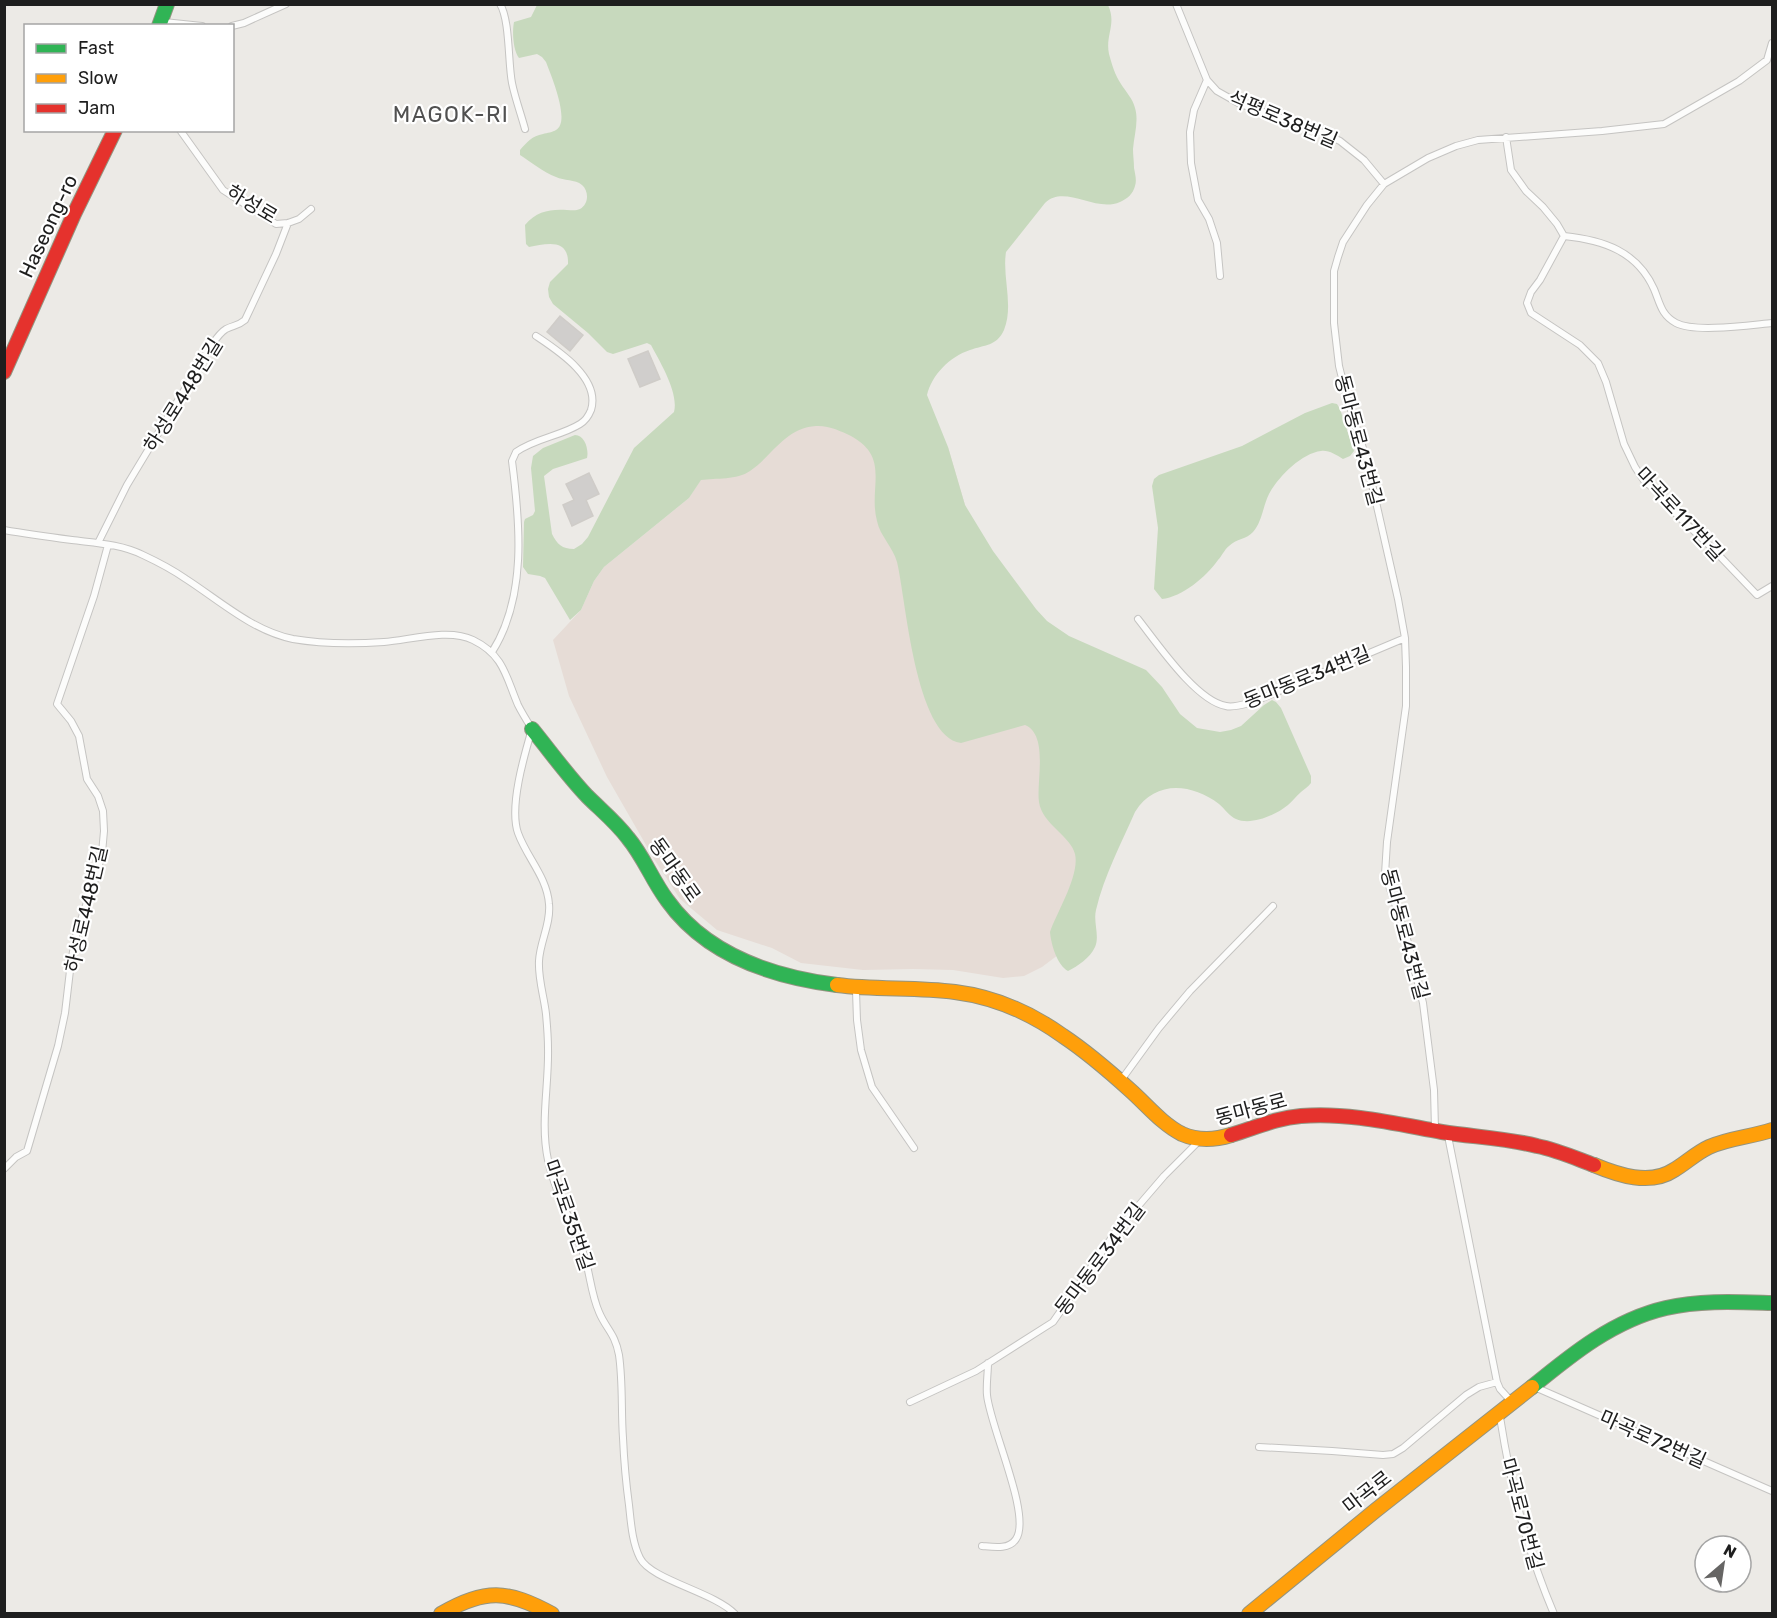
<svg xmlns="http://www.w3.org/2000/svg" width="1777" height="1618" font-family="Rubik,'Noto Sans KR',sans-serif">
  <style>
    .military { fill: #e6dcd6 }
    .forest { fill: #c7d9bd }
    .building { fill: #d0cecc; stroke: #cfccc8; stroke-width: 1.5 }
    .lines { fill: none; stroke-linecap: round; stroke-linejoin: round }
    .lane-casing { stroke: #c5c4c2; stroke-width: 8 }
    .fast-casing { stroke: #939480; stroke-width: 16 }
    .slow-casing { stroke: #939480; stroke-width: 16 }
    .jam-casing { stroke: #939480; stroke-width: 16 }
    .lane { stroke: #fcfcfb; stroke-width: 6 }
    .fast { stroke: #30b455; stroke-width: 14 }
    .slow { stroke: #ff9f0a; stroke-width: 14 }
    .jam { stroke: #e5322d; stroke-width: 14 }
    .labels { text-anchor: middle; stroke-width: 4.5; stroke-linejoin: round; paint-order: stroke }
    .street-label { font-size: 20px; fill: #1e1e1e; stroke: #fff }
    .quarter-label { font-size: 22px; letter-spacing: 1.5px; fill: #515151; stroke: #fff }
  </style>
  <rect width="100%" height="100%" fill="#eceae6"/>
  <!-- military -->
  <path class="military" d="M 769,414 L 948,447 L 965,505 L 1091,843 L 1062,952 L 1042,967 L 1024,976 L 1003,978 L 953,970 L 913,969 L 863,970 L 801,963 L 772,948 L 717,930 L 680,899 L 654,859 L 607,777 L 569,696 L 553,640 L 581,610 L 594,581 L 604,567 L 689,498 L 733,430 Z"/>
  <!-- forest -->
  <path class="forest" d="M 537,5 L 1108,5 C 1117,24 1105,35 1109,54 C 1112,65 1115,75 1121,84 C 1126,92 1133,99 1135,108 C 1139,121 1134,136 1133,149 C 1133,155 1134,162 1134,168 C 1135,174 1137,180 1135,186 C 1133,194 1127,199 1120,202 C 1095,213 1065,184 1045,203 L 1006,252 C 1002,277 1014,305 1004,330 C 997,346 984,345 970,350 C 949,357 932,375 927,395 L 948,447 L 965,505 L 993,551 L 1036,609 L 1047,621 L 1069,636 L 1146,670 L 1162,687 L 1180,714 L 1197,728 L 1220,732 L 1231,730 L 1241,726 L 1264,705 L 1272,700 L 1276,702 L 1281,708 L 1311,776 L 1311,783 C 1308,787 1304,789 1301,792 C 1296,796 1293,801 1288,805 C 1276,815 1251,826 1236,819 C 1229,816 1225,809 1219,804 C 1191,783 1155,780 1135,812 C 1121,844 1104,876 1096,910 C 1093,922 1100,936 1095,947 C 1090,958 1078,966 1068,971 C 1057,965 1051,944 1050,932 C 1057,912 1080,875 1075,854 C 1071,836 1042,824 1039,802 C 1036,782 1049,735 1025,725 L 961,743 C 915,737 906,599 897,562 C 893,547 880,536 877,521 C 868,487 891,458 851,436 C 841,431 828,425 816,426 C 785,428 773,455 750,471 C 737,480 716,478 701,480 L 689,498 L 604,567 L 594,581 L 581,610 L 570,620 L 545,578 L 540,576 L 528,574 L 523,567 L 524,522 L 525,519 L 533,515 L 535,511 L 531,468 L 533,456 L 543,448 L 575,435 C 585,435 589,450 587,458 L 553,469 L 544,476 L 552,534 C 557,544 562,549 574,549 L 582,544 L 588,537 L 634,448 L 674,412 C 679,393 660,362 651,345 L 647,343 L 613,354 L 607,352 L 588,333 L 553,304 L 549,297 L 548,289 L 550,282 L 568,264 C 569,237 545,244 529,247 L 526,244 L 525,225 C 537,211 550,209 567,210 C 571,210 576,211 580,209 C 589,204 589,191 582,185 C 575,179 564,181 556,177 C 543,172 531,162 520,155 L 520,150 C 527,142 532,136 543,134 C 547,133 553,132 556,130 C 571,122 551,75 546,62 L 542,57 L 537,54 L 519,58 C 513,50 512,32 514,22 L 531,17 Z
    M 1332,403 L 1337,404 L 1340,409 L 1354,451 L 1350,456 L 1343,459 C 1336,455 1329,450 1321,451 C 1302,453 1278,477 1269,494 C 1263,506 1262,522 1253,532 C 1247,539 1236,539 1229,546 C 1224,550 1222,556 1218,560 C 1206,577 1182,597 1162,599 L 1154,589 L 1158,528 L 1152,486 L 1154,479 L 1159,475 L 1242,446 L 1305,413 Z"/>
  <!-- building -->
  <path class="building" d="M 560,316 L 583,335 L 570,351 L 547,332 Z
    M 648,351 L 660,379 L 640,387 L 628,359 Z
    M 589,473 L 599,494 L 586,500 L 593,516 L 572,526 L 563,505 L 574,500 L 566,484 Z"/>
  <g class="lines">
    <!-- lane casing -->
    <g class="lane-casing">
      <path id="lane" d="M 500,4 C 510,20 508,63 512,83 C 515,98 521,114 525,129
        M 1176,4 L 1207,80 L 1217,91 L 1240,104 L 1316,130 L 1340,141 L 1364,160 L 1384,184
        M 164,22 L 202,26
        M 232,26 L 244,23 L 286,4
        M 1207,80 L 1194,110 L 1190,132 L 1191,163 L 1198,200 L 1209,219 L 1217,243 L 1220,276
        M 180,130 L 223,190 L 276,224 L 288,223 L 299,219 L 311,209
        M 1506,137 L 1511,170 L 1526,191 L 1543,207 L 1557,224 L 1564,236 C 1603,240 1637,251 1654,289 C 1660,303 1661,315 1676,323 C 1695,333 1750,325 1772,323
        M 1564,236 L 1540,280 L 1531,292 L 1527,303 L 1531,313 L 1580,345 L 1598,363 L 1606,382 L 1624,444 L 1635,467 L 1645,482 L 1659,492 L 1677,515 L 1712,548 L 1757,595 L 1772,586
        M 4,530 C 27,534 49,537 72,540 C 96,543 121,544 143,555 C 158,562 173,570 186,579 C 220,601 253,631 293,639 C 322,644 354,644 384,642 C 410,640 449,628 473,640 C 504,655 506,677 518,705 C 522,713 527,721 532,729 C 524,756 509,807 518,833 C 527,858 547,877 549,904 C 551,924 540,941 539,961 C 538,979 544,996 546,1014 C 547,1025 548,1037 548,1048 C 549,1085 540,1123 548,1160 C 555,1193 573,1223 584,1255 C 590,1273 591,1294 599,1312 C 606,1329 615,1333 619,1355 C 623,1383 621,1410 623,1438 C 624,1460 626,1483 629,1505 C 631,1523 632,1542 640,1558 C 651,1580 714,1592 735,1614
        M 98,543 L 127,485 L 209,349 C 214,342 219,333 226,329 C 234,325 238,326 245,320 L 276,254 L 288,223
        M 1138,619 C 1157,643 1196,701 1226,706 C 1234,708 1245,704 1253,702 L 1405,638
        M 492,652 C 527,597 520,523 512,461 L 516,452 C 536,438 561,436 580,424 C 585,421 589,415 591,410 C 601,378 557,350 536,336
        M 856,991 L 857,1020 L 861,1050 L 872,1087 L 914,1148
        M 1122,1079 L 1159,1028 L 1190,991 L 1273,906
        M 1435,1129 L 1434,1090 L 1423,1003 L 1407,939 L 1385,874 L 1387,842 L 1406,706 L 1406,667 L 1405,638 L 1398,599 L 1366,458 L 1346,394 L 1339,366 L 1334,323 L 1334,271 L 1338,257 L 1343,242 L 1354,225 L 1367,205 L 1384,184 L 1428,158 L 1456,146 L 1478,140 L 1602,131 L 1664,124 L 1739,81 L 1767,60 L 1772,43
        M 1448,1136 L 1497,1382
        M 4,1169 L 16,1157 L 27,1151 L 58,1046 L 65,1013 L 71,962 L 77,931 L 96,877 L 102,853 L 104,831 L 103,811 L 98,796 L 87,779 L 79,736 L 71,721 L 57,704 L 94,596 L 108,545
        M 1537,1388 L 1772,1491
        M 910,1402 L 976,1371 L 1053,1322 L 1115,1233 L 1164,1176 L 1197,1143
        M 1500,1417 C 1511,1487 1526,1548 1554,1614
        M 1259,1447 L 1332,1451 L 1383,1455 L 1393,1454 L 1403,1448 L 1466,1395 L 1479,1387 L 1497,1382 L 1500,1389 L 1510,1400
        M 982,1546 C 993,1547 1009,1550 1016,1539 C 1032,1516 990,1427 987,1395 C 986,1385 988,1373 988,1363"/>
    </g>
    <!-- fast casing -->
    <g class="fast-casing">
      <path id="fast" d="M 159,26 L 167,4
        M 532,729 C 550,751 567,775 587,796 C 601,810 616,822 628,838 C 644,857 652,880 667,900 C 706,955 773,977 837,985
        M 1532,1387 C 1572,1354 1614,1320 1666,1308 C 1701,1300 1737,1302 1772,1303"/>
    </g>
    <!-- slow casing -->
    <g class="slow-casing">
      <path id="slow" d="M 837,985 C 876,990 916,987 955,992 C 994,997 1031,1013 1063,1036 C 1087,1052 1109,1071 1130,1090 C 1147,1105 1162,1124 1182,1134 C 1198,1141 1215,1140 1231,1135
        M 1594,1165 C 1618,1175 1650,1186 1674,1170 C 1686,1163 1696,1153 1709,1147 C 1729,1138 1751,1137 1772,1130
        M 441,1614 C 485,1588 508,1590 552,1614
        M 1249,1614 L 1376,1510 L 1532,1387"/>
    </g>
    <!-- jam casing -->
    <g class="jam-casing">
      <path id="jam" d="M 4,372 L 74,214 L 115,130
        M 1231,1135 C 1255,1128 1276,1118 1301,1116 C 1348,1112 1397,1124 1442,1132 C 1474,1137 1506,1138 1537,1146 C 1557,1150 1575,1158 1594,1165"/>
    </g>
    <!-- lane -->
    <use href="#lane" class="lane"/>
    <!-- fast -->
    <use href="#fast" class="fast"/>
    <!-- slow -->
    <use href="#slow" class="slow"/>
    <!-- jam -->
    <use href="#jam" class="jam"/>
  </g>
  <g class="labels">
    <!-- street labels -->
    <g class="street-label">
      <text transform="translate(1283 119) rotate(23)" y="7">석평로38번길</text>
      <text transform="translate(252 204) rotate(31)" y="7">하성로</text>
      <text transform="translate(48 226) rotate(-65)" y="7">Haseong-ro</text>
      <text transform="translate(183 395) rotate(-58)" y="7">하성로448번길</text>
      <text transform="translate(1359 440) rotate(75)" y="7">동마동로43번길</text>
      <text transform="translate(1680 514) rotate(47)" y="7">마곡로117번길</text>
      <text transform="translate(1307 677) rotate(-22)" y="7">동마동로34번길</text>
      <text transform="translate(675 870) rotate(55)" y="7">동마동로</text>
      <text transform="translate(86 909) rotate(-77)" y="7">하성로448번길</text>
      <text transform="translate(1405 934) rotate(75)" y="7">동마동로43번길</text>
      <text transform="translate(1251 1109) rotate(-15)" y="7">동마동로</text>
      <text transform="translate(569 1215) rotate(71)" y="7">마곡로35번길</text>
      <text transform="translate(1100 1259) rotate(-53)" y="7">동마동로34번길</text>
      <text transform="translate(1653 1439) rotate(24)" y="7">마곡로72번길</text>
      <text transform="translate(1367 1492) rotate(-38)" y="7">마곡로</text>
      <text transform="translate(1522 1514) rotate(75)" y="7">마곡로70번길</text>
    </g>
    <!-- quarter labels -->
    <g class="quarter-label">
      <text x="451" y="122">MAGOK-RI</text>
    </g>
  </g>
  <!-- border -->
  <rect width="1777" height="1618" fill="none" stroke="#1e1e1e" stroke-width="12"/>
  <!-- legend -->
  <rect x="24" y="24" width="210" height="108" fill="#ffffff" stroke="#a5a5a5" stroke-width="1.5"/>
  <rect x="36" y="44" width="30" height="9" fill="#30b455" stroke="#a5a5a5" stroke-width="1.5"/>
  <text x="78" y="54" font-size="18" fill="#1e1e1e">Fast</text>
  <rect x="36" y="74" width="30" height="9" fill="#ff9f0a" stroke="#a5a5a5" stroke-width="1.5"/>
  <text x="78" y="84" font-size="18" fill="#1e1e1e">Slow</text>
  <rect x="36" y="104" width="30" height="9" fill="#e5322d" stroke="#a5a5a5" stroke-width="1.5"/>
  <text x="78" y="114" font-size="18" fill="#1e1e1e">Jam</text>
  <!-- north arrow -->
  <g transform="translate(1723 1564) rotate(29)"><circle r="28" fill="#ffffff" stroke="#a5a5a5" stroke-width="1.5"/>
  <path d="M0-4.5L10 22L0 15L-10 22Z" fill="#666564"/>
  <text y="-9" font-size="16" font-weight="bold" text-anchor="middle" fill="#1e1e1e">N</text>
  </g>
</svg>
